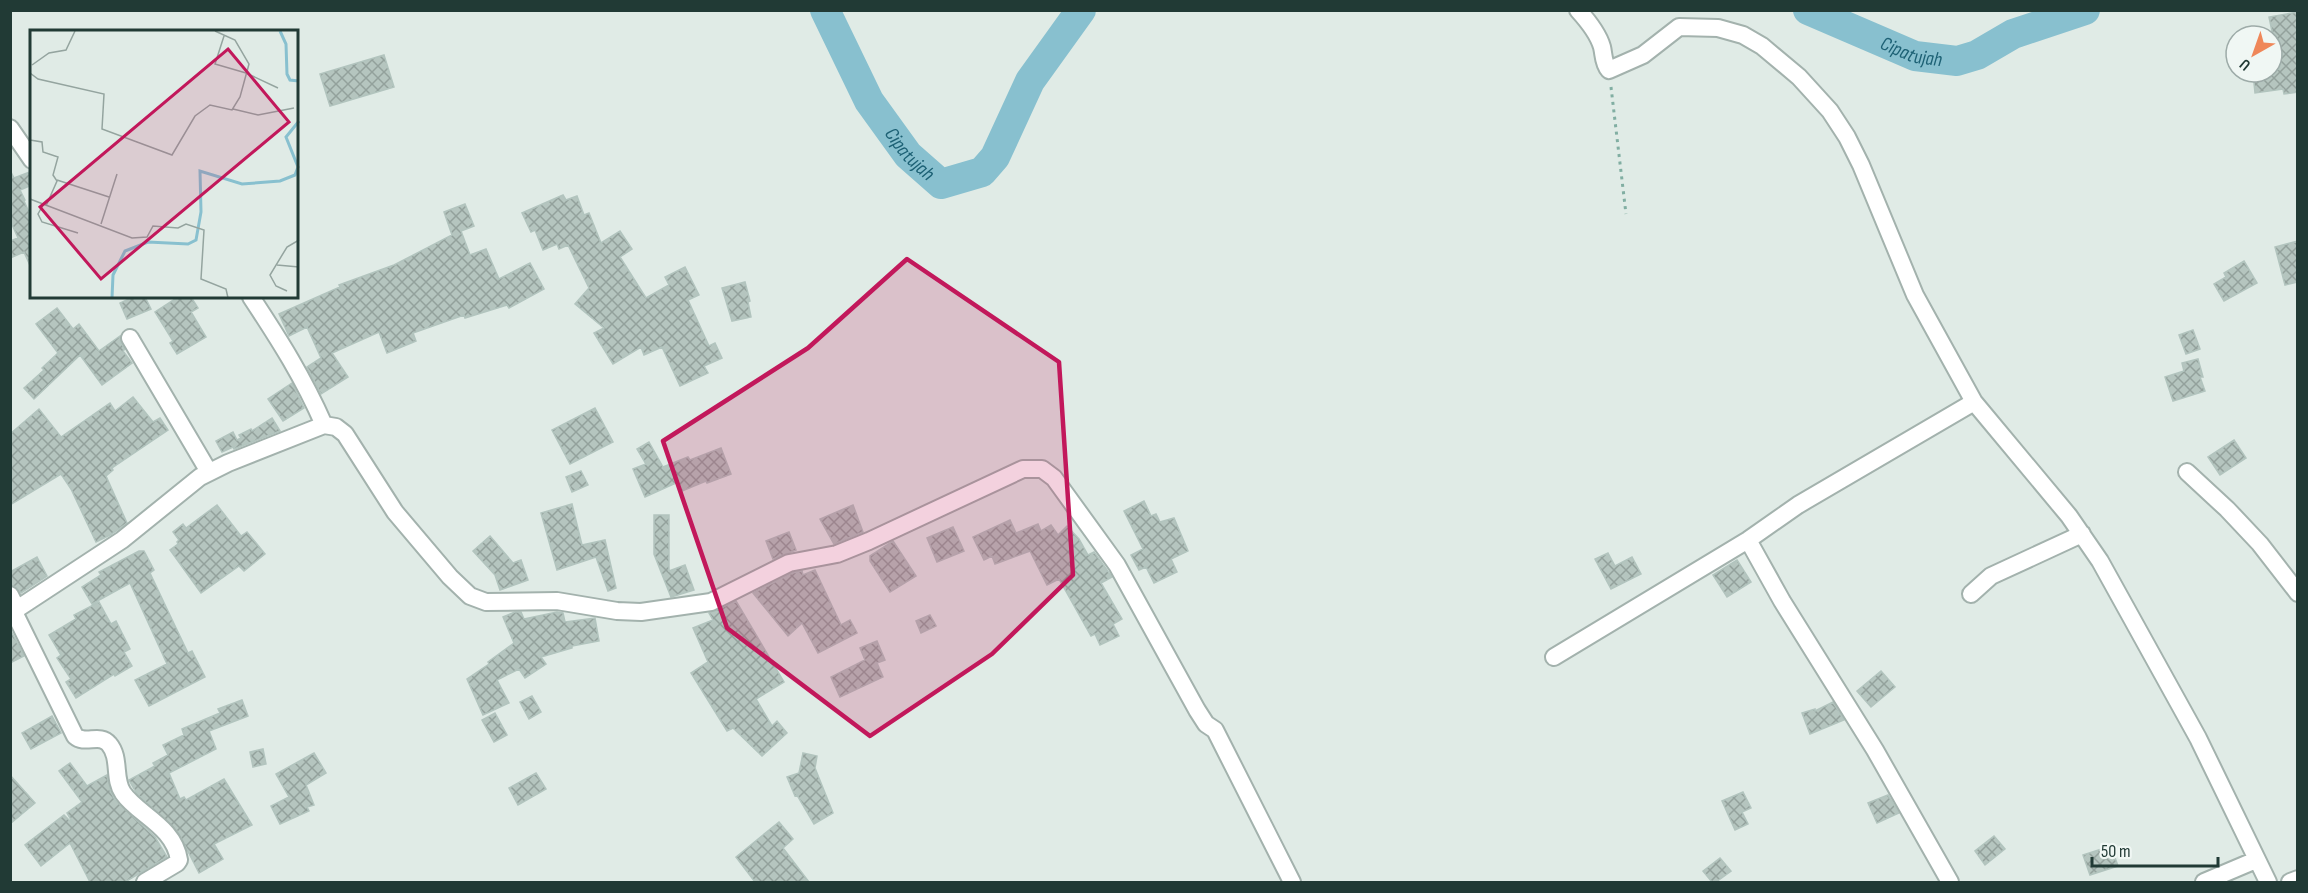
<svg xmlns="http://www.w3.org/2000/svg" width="2308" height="893" font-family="'Sofia Sans Condensed',sans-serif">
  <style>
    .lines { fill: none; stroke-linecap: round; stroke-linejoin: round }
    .river { stroke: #88c0cf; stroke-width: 30 }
    .building { fill: url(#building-cross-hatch); stroke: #b2c4be; stroke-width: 1.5 }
    .minor-casing { stroke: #a3b2ad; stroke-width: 20 }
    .path { stroke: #81aea2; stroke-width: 3; stroke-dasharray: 3 4.5; stroke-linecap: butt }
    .minor { stroke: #fff; stroke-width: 16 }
    .marked { fill: #c2185b; fill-opacity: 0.2; stroke: #c2185b; stroke-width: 4.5; stroke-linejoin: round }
    .labels { text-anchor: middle; stroke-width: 5; stroke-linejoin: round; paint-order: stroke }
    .water-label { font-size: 20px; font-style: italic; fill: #1d6175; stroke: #f0f7f4 }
    .inset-river { fill: none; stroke: #88c0cf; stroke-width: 3 }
    .inset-road { fill: none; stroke: #94a49f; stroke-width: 1.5 }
    .view { fill: #c2185b; fill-opacity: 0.15; stroke: #c2185b; stroke-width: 3 }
    .inset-edge { fill: none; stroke: #213a35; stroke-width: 3 }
  </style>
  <defs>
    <pattern id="building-cross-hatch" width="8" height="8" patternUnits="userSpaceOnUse" patternTransform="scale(1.5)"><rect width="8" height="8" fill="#b5c5bf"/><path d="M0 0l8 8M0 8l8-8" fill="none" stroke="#93a19c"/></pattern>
  </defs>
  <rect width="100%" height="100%" fill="#e0ebe6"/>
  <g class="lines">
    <!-- river -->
    <g class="river">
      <path id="s1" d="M 825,10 L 869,101 L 908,155 L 941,184 L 982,172 L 995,157 L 1030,81 L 1081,10"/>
      <path id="s2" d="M 1808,10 L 1915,56 L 1957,61 L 1977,55 L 2013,34 L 2085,10"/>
    </g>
  </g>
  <!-- building -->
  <path class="building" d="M 2298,12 L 2298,92 L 2284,94 L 2283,89 L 2255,93 L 2253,73 L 2280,69 L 2269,17 Z
    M 384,55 L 394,87 L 330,106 L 320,74 Z
    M 10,170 L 14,178 L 32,171 L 32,185 L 20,190 L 25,200 L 24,201 L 32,219 L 32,270 L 24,252 L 10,258 L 10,241 L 18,238 L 10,220 Z
    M 563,195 L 566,200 L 577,196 L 584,215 L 589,213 L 601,243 L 620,231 L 632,249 L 620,257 L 646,298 L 669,285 L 665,277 L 685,267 L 699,295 L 688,300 L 709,346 L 715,343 L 722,358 L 704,366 L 708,373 L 680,386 L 662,347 L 644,355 L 641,347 L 613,364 L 594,333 L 604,328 L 575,304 L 589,288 L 568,245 L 559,249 L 557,244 L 543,250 L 535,230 L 531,232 L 522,213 Z
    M 465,204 L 474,226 L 461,231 L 470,255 L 486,249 L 499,279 L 530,263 L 544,289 L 509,308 L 507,305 L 465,318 L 464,315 L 413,333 L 416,341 L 387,353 L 379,332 L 332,353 L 348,377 L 321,394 L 307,367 L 321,358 L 307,327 L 289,336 L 279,314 L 340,287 L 339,285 L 394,265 L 452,235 L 444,212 Z
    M 2298,241 L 2298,282 L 2285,285 L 2275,247 Z
    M 2244,261 L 2257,283 L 2224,301 L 2214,284 L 2226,277 L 2224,273 Z
    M 745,282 L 750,301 L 748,302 L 751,317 L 732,321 L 722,288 Z
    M 133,297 L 145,297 L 151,309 L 127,319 L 120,303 Z
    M 178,297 L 191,297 L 198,308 L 191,312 L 206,337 L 177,354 L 170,343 L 173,341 L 155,312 Z
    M 57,308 L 73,329 L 79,324 L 99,351 L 120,336 L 121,343 L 125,349 L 123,351 L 132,363 L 102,385 L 80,355 L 34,399 L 24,388 L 44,370 L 42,368 L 58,353 L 36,324 Z
    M 2193,330 L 2200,349 L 2186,354 L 2179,335 Z
    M 2198,359 L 2203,377 L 2200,377 L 2205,391 L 2173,401 L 2165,377 L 2184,371 L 2182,363 Z
    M 292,383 L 304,408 L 283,421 L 268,399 Z
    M 133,397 L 153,422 L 160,418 L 168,430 L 112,468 L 113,470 L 106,476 L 127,523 L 110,535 L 96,542 L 71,489 L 61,474 L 10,505 L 10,434 L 39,409 L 61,437 L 110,403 L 115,411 Z
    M 595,408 L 613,442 L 570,464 L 552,430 Z
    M 272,418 L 280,431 L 234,449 L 233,447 L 222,452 L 216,441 L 233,432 L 237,440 L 241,438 L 239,435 L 251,429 L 252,431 Z
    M 2234,440 L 2246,458 L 2220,475 L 2208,457 Z
    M 649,442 L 663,467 L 688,457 L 690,460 L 721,448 L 731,474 L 707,483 L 706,481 L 682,491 L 678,482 L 645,497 L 633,469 L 646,464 L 637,449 Z
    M 581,471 L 588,485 L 572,492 L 566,477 Z
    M 1144,501 L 1151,516 L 1156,514 L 1160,522 L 1174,518 L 1188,551 L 1171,559 L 1177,572 L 1154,583 L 1146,567 L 1139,570 L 1131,555 L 1143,549 L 1124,511 Z
    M 572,504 L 582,545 L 605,540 L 616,588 L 608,591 L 596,557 L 557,570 L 541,513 Z
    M 217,505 L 241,536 L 247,532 L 265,554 L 244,571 L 239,566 L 201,593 L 170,550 L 178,544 L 177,542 L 179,540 L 173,532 L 183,524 L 186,528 Z
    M 853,505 L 863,532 L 834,544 L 820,519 Z
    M 654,515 L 669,515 L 669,571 L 685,565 L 694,590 L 671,597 L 654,554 Z
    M 1010,520 L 1016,533 L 1038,524 L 1041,531 L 1051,525 L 1058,535 L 1067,526 L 1079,539 L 1088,555 L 1094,552 L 1112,577 L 1101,583 L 1122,619 L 1113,624 L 1119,636 L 1100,645 L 1095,634 L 1091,636 L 1059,579 L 1047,585 L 1030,551 L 995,564 L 992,556 L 984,560 L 973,537 Z
    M 953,527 L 964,551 L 937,562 L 927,538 Z
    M 789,532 L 796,550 L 773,559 L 766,541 Z
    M 490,536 L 513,563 L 521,560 L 528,580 L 500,590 L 495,575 L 473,551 Z
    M 893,541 L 916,576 L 890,592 L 870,561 L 870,556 Z
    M 139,551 L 144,551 L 154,570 L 150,573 L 167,609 L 188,653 L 192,651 L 205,677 L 149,706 L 135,680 L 167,664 L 130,583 L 92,604 L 82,587 L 101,575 L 99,572 Z
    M 1608,553 L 1615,566 L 1632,557 L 1641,574 L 1611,589 L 1595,559 Z
    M 37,557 L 47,576 L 21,593 L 16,587 L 10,585 L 10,572 Z
    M 1737,560 L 1751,582 L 1727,597 L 1713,575 Z
    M 815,570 L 841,625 L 850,620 L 857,633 L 818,653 L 802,623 L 788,636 L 753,593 L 792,573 L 802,571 L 803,575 Z
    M 736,601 L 784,682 L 756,699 L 772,726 L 777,721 L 787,733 L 762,756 L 733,728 L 727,731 L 691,673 L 708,662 L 693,628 L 713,620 L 709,613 Z
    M 99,602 L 111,624 L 116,621 L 130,649 L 124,652 L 132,666 L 115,676 L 114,674 L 76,698 L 66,682 L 71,679 L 57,658 L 61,655 L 49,635 L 76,619 L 74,615 Z
    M 515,612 L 521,612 L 524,619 L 557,612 L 563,613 L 565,622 L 595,618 L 599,641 L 572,646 L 572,648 L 541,657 L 546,664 L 525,678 L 519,669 L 497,680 L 509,703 L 483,715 L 467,679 L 489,664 L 488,662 L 514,643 L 503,617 Z
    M 930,615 L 936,626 L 921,633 L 916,621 Z
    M 10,629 L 24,656 L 10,663 Z
    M 877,641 L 885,660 L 877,663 L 883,677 L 840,697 L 831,677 L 865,660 L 860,648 Z
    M 1881,671 L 1895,687 L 1871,707 L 1857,691 Z
    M 532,696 L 541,712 L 529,719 L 520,702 Z
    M 242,700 L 248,716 L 209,731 L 216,749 L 169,773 L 180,799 L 184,797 L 186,800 L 224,779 L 252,825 L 214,844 L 223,859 L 199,873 L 178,832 L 137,794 L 129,780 L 155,766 L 153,763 L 168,755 L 163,745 L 184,735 L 182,729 L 220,713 L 218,709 Z
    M 1833,702 L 1844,720 L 1810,734 L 1802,713 L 1815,709 L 1815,711 Z
    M 495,713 L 507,735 L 494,742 L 482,720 Z
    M 52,716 L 61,733 L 31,749 L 22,733 Z
    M 263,749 L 266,764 L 253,767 L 250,752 Z
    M 314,753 L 326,773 L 306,785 L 314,805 L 307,807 L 309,811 L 280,824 L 271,806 L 289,797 L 276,774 Z
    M 803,753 L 817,756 L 815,768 L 833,813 L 814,824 L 797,795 L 795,796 L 787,777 L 799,773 Z
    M 70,763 L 87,786 L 107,775 L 110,790 L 115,800 L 155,837 L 167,857 L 125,882 L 90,882 L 70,843 L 41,866 L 25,845 L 64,815 L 74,825 L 67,813 L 82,802 L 59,771 Z
    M 536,773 L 546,789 L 518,805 L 509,788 Z
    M 10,775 L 35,803 L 10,824 Z
    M 1743,792 L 1751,808 L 1742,812 L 1748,824 L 1735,830 L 1722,801 Z
    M 1888,795 L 1899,813 L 1877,823 L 1868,803 Z
    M 779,822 L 793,839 L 783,848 L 809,882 L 755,882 L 736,857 Z
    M 1994,836 L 2005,849 L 1985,865 L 1975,851 Z
    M 2111,846 L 2118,866 L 2090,875 L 2083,855 Z
    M 1720,858 L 1731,871 L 1716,882 L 1712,882 L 1703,871 Z"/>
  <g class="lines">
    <!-- minor casing -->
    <g class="minor-casing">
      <path id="minor" d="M 1578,10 C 1588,21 1598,33 1602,47 C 1604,55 1603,63 1609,70 L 1643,55 L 1679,27 L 1718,28 L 1743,35 L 1762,46 L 1799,77 L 1830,111 L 1847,137 L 1861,165 L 1915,295 L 1974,402 L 2069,516 L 2100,561 L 2198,738 L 2268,882
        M 10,128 L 32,160
        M 251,297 C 280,341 303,377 324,425
        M 130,338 L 209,472
        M 2187,472 L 2227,509 L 2260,544 L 2298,593
        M 1748,540 L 1782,601 L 1875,750 L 1950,882
        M 1971,594 L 1991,576 L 2082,534
        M 10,595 L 17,609
        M 13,610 L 75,736 C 85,745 100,733 109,744 C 121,758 113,779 123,793 C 138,815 174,826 179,860 L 177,863 L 145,882
        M 10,611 L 17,609 L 122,540 L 200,477 L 228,463 L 324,425 L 336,427 L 345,434 L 395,512 L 450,577 L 470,596 L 486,602 L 557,601 L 617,611 L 641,612 L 711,602 L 789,563 L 837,554 L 869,541 L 1023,469 L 1042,469 L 1054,478 L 1117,565 L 1197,710 L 1206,724 L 1215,730 L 1292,882
        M 1554,657 L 1748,540 L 1798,505 L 1974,402
        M 2204,882 L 2256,860
        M 2290,882 L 2298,879"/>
    </g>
    <!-- path -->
    <path class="path" d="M 1611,87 L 1626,214"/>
    <!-- minor -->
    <use href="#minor" class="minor"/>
  </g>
  <!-- marked area -->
  <path class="marked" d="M 907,259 L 1059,362 L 1073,575 L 992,654 L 870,736 L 727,628 L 663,441 L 808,348 Z"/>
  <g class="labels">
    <!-- water labels -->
    <g class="water-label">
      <text dy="7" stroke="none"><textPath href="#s2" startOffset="112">Cipatujah</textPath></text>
      <text dy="7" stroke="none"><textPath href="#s1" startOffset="168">Cipatujah</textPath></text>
    </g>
  </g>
  <!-- overview -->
  <g transform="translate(30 30)">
    <rect width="268" height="268" fill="#e0ebe6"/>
    <path class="inset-river" d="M 250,1 L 256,14 L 257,44 L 260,50 L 269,51M 82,268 L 83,245 L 95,221 L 118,212 L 158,214 L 166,210 L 171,182 L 170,141 L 212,154 L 250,151 L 265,145 L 268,137 L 256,107 L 269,91"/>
    <path class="inset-road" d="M 194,6 L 185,34 L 216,43M 2,35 L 19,23 L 36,20 L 45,1M 0,43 L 8,49 L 74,64 L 72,99 L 142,125 L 165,86 L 180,75 L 202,80 L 210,67 L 219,34 L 205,10 L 185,1M 216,43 L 248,58M 203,79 L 228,85 L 264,78M 0,110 L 12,112 L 13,122 L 28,127 L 23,145 L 27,151 L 16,176M 27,150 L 79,167M 0,169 L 102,208 L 117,207 L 123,196 L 148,198 L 156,194 L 174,200 L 171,249 L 196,259 L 198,268M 13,175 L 8,184 L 12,192 L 48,203M 71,194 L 87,144M 247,235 L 269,237M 257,261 L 246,256 L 240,245 L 257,217 L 269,210"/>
    <path class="view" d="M 198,19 L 259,92 L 71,249 L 10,177 Z"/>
    <rect width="268" height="268" class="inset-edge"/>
  </g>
  <!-- border -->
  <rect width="2308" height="893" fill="none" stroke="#213a35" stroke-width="24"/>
  <!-- north arrow -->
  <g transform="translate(2254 54) rotate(220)"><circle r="28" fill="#f0f7f4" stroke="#9daba8" stroke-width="1.5"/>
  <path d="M0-4.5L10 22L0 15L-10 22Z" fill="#ef8759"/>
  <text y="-9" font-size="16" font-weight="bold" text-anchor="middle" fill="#213a35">U</text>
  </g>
  <!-- scale -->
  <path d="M2092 857v9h126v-9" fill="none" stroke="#213a35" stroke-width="3"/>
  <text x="2101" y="857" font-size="18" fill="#213a35" stroke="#f0f7f4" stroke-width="4.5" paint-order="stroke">50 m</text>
</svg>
